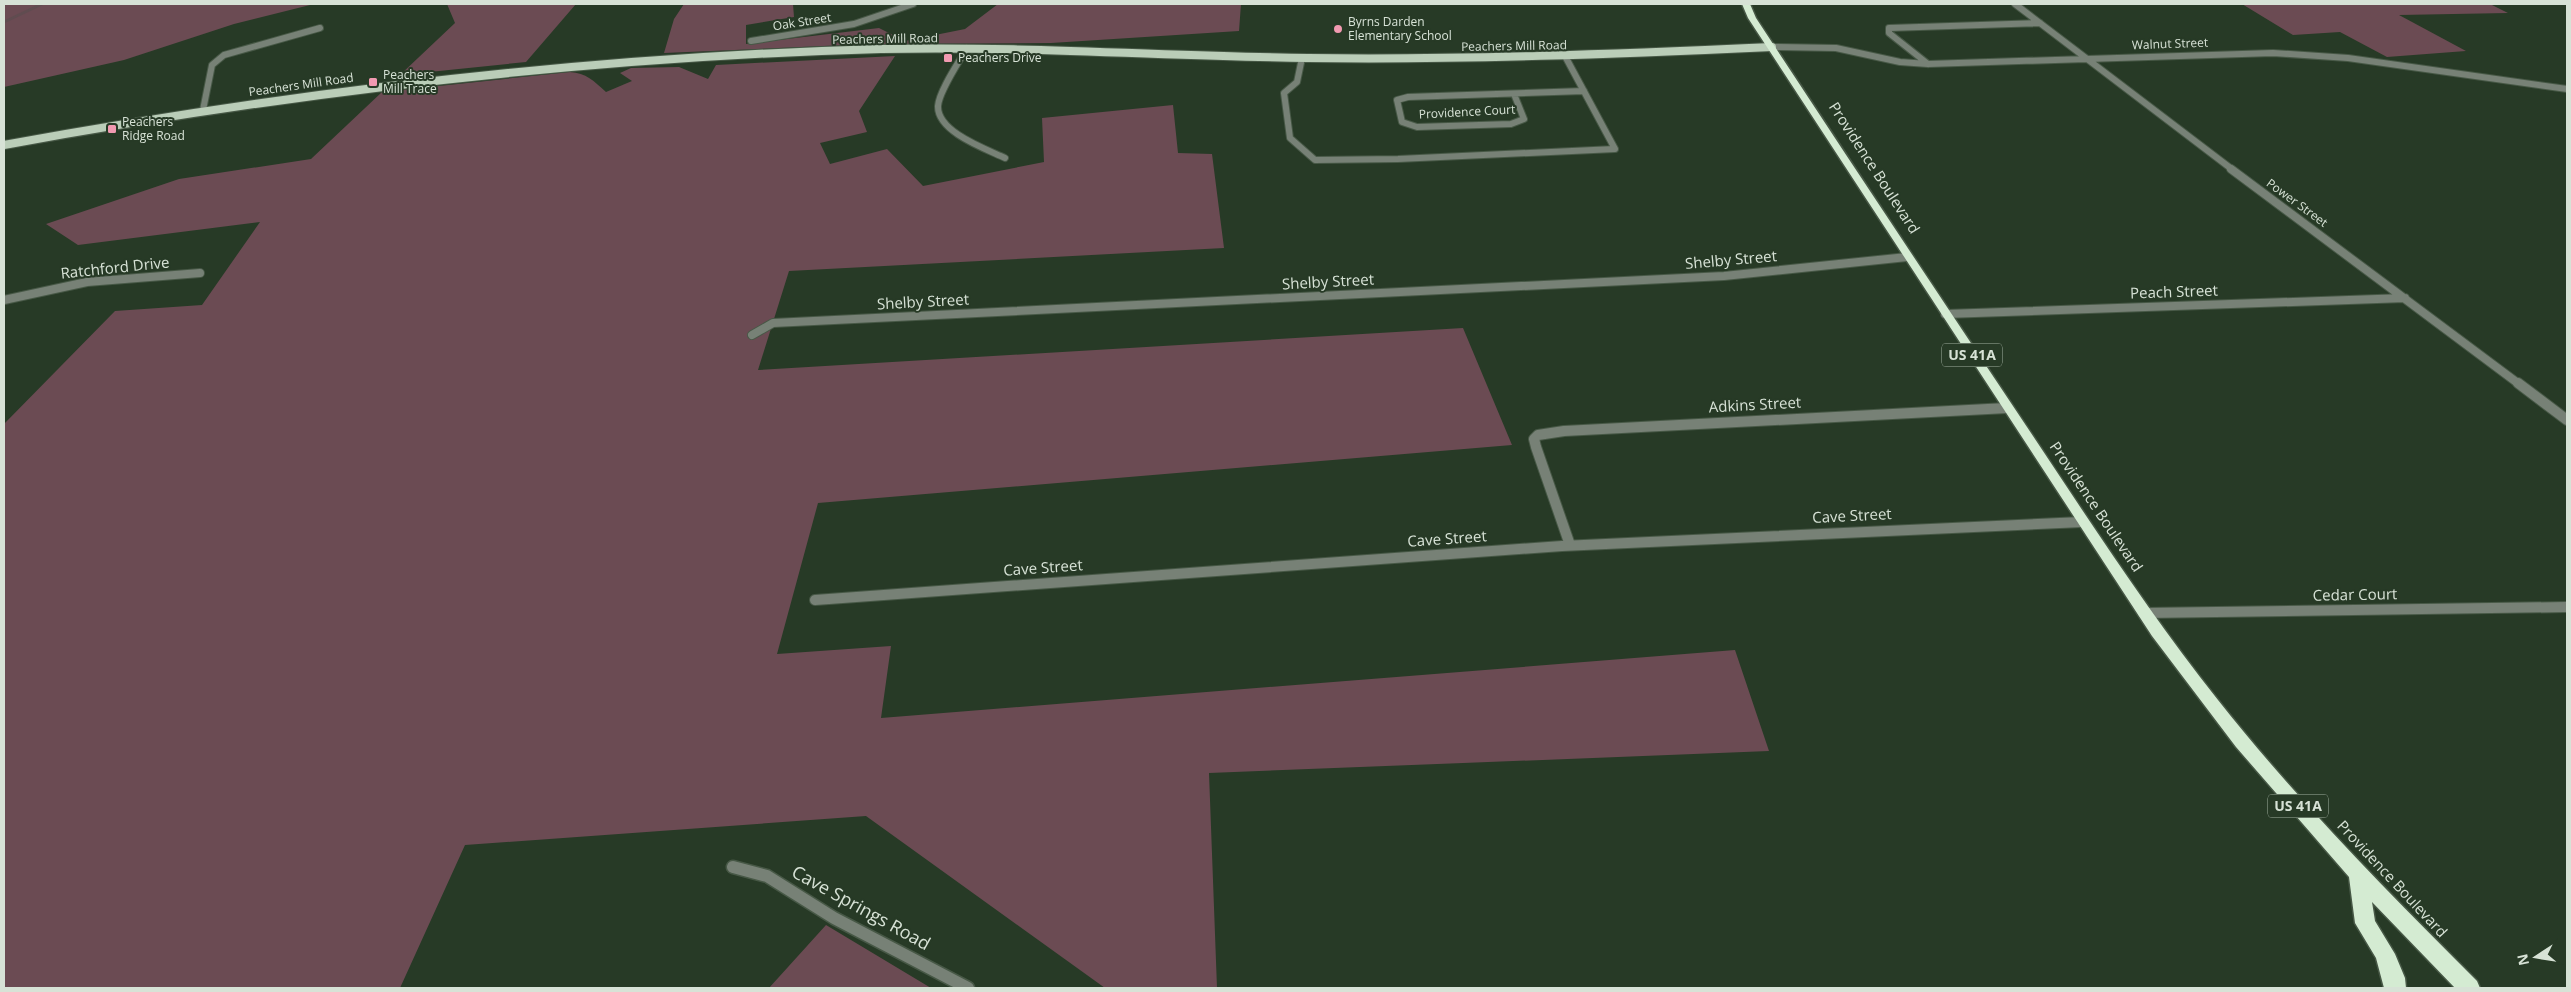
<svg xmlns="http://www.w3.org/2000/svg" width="2571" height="992" font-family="'Open Sans',sans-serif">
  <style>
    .green { fill: #6b4b53 }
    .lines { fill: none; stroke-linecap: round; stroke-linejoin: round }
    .stream { stroke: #604c50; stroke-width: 3 }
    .street-far3-casing { stroke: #475846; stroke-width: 8 }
    .street-far2-casing { stroke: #475846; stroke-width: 10 }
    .street-far1-casing { stroke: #475846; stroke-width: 12 }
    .street-casing { stroke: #475846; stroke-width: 15 }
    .primary-casing { stroke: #475846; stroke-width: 10 }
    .highway-casing { stroke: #475846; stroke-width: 3 }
    .street-far3 { stroke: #778176; stroke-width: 6 }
    .street-far2 { stroke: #778176; stroke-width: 8 }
    .street-far1 { stroke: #778176; stroke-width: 10 }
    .street { stroke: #778176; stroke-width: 12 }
    .primary { stroke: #bacdb8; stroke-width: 8 }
    .highway { fill: #d4ebd2; fill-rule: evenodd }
    .poi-dot { fill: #f19ab1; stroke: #273a26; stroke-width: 2 }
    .labels { text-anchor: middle; stroke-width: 4; stroke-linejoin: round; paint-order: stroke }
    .far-street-label { font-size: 12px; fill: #d7e2d6; stroke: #273a26 }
    .far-poi-label { font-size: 12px; fill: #d7e2d6; stroke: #273a26; text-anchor: start }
    .shield { fill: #273a26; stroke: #a2b0a1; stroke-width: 1 }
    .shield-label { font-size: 14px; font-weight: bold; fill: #d7e2d6 }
    .street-label { font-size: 15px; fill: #d7e2d6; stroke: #273a26 }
    .near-street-label { font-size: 18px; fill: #d7e2d6; stroke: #273a26 }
  </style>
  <rect width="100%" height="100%" fill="#273a26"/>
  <!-- green -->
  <path class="green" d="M 4,4 L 314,4 L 234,24 L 124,60 L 4,87 Z
    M 447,4 L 576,4 L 526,62 L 400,75 L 455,23 Z
    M 684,4 L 793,4 L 794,17 L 746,25 L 746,44 L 879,28 L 905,41 L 965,29 L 998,4 L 1241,4 L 1239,31 L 1051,43 L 870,44 L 664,53 L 674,19 Z
    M 2242,4 L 2490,4 L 2508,13 L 2399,15 L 2466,51 L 2387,57 L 2340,32 L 2293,35 Z
    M 895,56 L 859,111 L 867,132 L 820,143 L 830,164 L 887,149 L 923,186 L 1044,162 L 1042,118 L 1173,105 L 1178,153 L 1212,154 L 1224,248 L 789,271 L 758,370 L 1463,328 L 1512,445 L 818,503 L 777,654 L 891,646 L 881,718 L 1735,650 L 1769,751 L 1209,773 L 1217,988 L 1105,988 L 866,816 L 465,845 L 400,988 L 4,988 L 4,424 L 115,311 L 202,305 L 260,222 L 78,245 L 46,224 L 179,179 L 311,159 L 382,92 L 570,72 C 586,73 594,81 606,92 L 632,81 L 620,73 L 631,68 L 679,67 L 708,79 L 716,65 Z
    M 826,925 L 931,988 L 769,988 Z"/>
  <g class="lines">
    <!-- stream -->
    <path class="stream" d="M 4,22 L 42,4"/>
    <!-- street-far3 casing -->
    <g class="street-far3-casing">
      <path id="street-far3" d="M 2015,4 L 2233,170
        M 751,41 L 854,24 L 913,4
        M 1772,47 L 1836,48 L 1900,62 L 1928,64 L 2273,53 L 2348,58 L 2567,89
        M 967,48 C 959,62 939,91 938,106 C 937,132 986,149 1005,158
        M 1302,58 L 1297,82 L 1284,93 L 1290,138 L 1315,160 L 1398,159 L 1615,149 L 1565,56
        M 1928,64 L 1889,33 L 1889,28 L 2040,23
        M 1514,94 L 1524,119 L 1511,124 L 1417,127 L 1402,122 L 1397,100 L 1408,97 L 1584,91
        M 203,110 L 212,65 L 224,55 L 320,28"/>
    </g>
    <!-- street-far2 casing -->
    <g class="street-far2-casing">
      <path id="street-far2" d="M 2231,169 L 2519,384
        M 4,300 L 87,282 L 200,273
        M 1945,314 L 2405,298
        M 752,335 L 773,323 L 1724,276 L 1907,257"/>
    </g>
    <!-- street-far1 casing -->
    <g class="street-far1-casing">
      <path id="street-far1" d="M 2518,383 L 2567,420
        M 1570,545 L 1536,447 L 1534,439 L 1538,435 L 1564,431 L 2007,408
        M 815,600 L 1562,546 L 2082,522
        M 2143,613 L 2567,607"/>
    </g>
    <!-- street casing -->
    <g class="street-casing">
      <path id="street" d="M 733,867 L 767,876 L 834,918 L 968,988"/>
    </g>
    <!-- primary casing -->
    <g class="primary-casing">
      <path id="primary" d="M 4,145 C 294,92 586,57 881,49 C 1024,46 1166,56 1308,58 C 1463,60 1618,54 1772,47"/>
    </g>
    <!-- highway casing -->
    <g class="highway-casing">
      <path id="highway" d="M 1742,4 L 1750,4 L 1756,18 C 1846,155 1936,291 2027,427 C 2089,520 2149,613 2218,700 C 2297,800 2387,891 2477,981 L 2480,988 L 2455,988 L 2372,902 L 2375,921 L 2395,954 L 2405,978 L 2406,988 L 2384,988 L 2376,958 L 2355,923 L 2349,877 L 2236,747 L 2152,636 L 1748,18 Z"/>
    </g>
    <!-- street-far3 -->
    <use href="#street-far3" class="street-far3"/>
    <!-- street-far2 -->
    <use href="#street-far2" class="street-far2"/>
    <!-- street-far1 -->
    <use href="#street-far1" class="street-far1"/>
    <!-- street -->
    <use href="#street" class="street"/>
    <!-- primary -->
    <use href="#primary" class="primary"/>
    <!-- highway -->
    <use href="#highway" class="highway"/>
  </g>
  <!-- markers -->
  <g class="poi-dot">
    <circle cx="1338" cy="29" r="5"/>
    <rect x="943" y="53" width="10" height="10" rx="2.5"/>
    <rect x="368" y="77" width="10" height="10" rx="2.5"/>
    <rect x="107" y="124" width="10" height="10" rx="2.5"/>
  </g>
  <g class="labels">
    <!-- far-street labels -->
    <g class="far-street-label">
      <text transform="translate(802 22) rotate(-9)" y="4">Oak Street</text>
      <text transform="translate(885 39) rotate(-1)" y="4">Peachers Mill Road</text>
      <text transform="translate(2170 44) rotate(-2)" y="4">Walnut Street</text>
      <text transform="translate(1514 46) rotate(-1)" y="4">Peachers Mill Road</text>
      <text transform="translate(301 85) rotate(-8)" y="4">Peachers Mill Road</text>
      <text transform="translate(1467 112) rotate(-3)" y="4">Providence Court</text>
      <text transform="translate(2297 203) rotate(36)" y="4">Power Street</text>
    </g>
    <!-- far-poi labels -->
    <g class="far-poi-label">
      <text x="1348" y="26">Byrns Darden<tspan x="1348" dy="14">Elementary School</tspan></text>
      <text x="958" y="62">Peachers Drive</text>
      <text x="383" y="79">Peachers<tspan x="383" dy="14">Mill Trace</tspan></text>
      <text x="122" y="126">Peachers<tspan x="122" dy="14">Ridge Road</tspan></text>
    </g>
    <!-- shield labels -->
    <g class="shield">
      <rect x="1942" y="343.5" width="60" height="23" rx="4"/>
      <rect x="2268" y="794.5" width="60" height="23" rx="4"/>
    </g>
    <g class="shield-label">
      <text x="1972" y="360">US 41A</text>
      <text x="2298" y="811">US 41A</text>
    </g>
    <!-- street labels -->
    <g class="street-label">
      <text transform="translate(1874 168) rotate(57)" y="5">Providence Boulevard</text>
      <text transform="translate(1731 260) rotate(-5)" y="5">Shelby Street</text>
      <text transform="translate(115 268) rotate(-6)" y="5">Ratchford Drive</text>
      <text transform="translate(1328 282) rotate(-3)" y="5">Shelby Street</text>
      <text transform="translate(2174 292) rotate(-2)" y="5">Peach Street</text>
      <text transform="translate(923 302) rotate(-3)" y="5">Shelby Street</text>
      <text transform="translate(1755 405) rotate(-3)" y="5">Adkins Street</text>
      <text transform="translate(2096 507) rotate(56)" y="5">Providence Boulevard</text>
      <text transform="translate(1852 516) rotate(-3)" y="5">Cave Street</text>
      <text transform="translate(1447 539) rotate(-4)" y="5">Cave Street</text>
      <text transform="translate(1043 568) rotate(-4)" y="5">Cave Street</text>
      <text transform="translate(2355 595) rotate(-1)" y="5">Cedar Court</text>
      <text transform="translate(2392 879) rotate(47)" y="5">Providence Boulevard</text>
    </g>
    <!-- near-street labels -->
    <g class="near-street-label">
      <text transform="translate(861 908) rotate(29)" y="6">Cave Springs Road</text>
    </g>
  </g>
  <!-- border -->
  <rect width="2571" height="992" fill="none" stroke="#d7e2d6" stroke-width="10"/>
  <!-- north arrow -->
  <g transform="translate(2536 957) rotate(258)" stroke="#273a26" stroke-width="4" paint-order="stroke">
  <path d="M0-4L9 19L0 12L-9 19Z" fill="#d7e2d6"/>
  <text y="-8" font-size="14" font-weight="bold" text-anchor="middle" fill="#d7e2d6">N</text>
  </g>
</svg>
